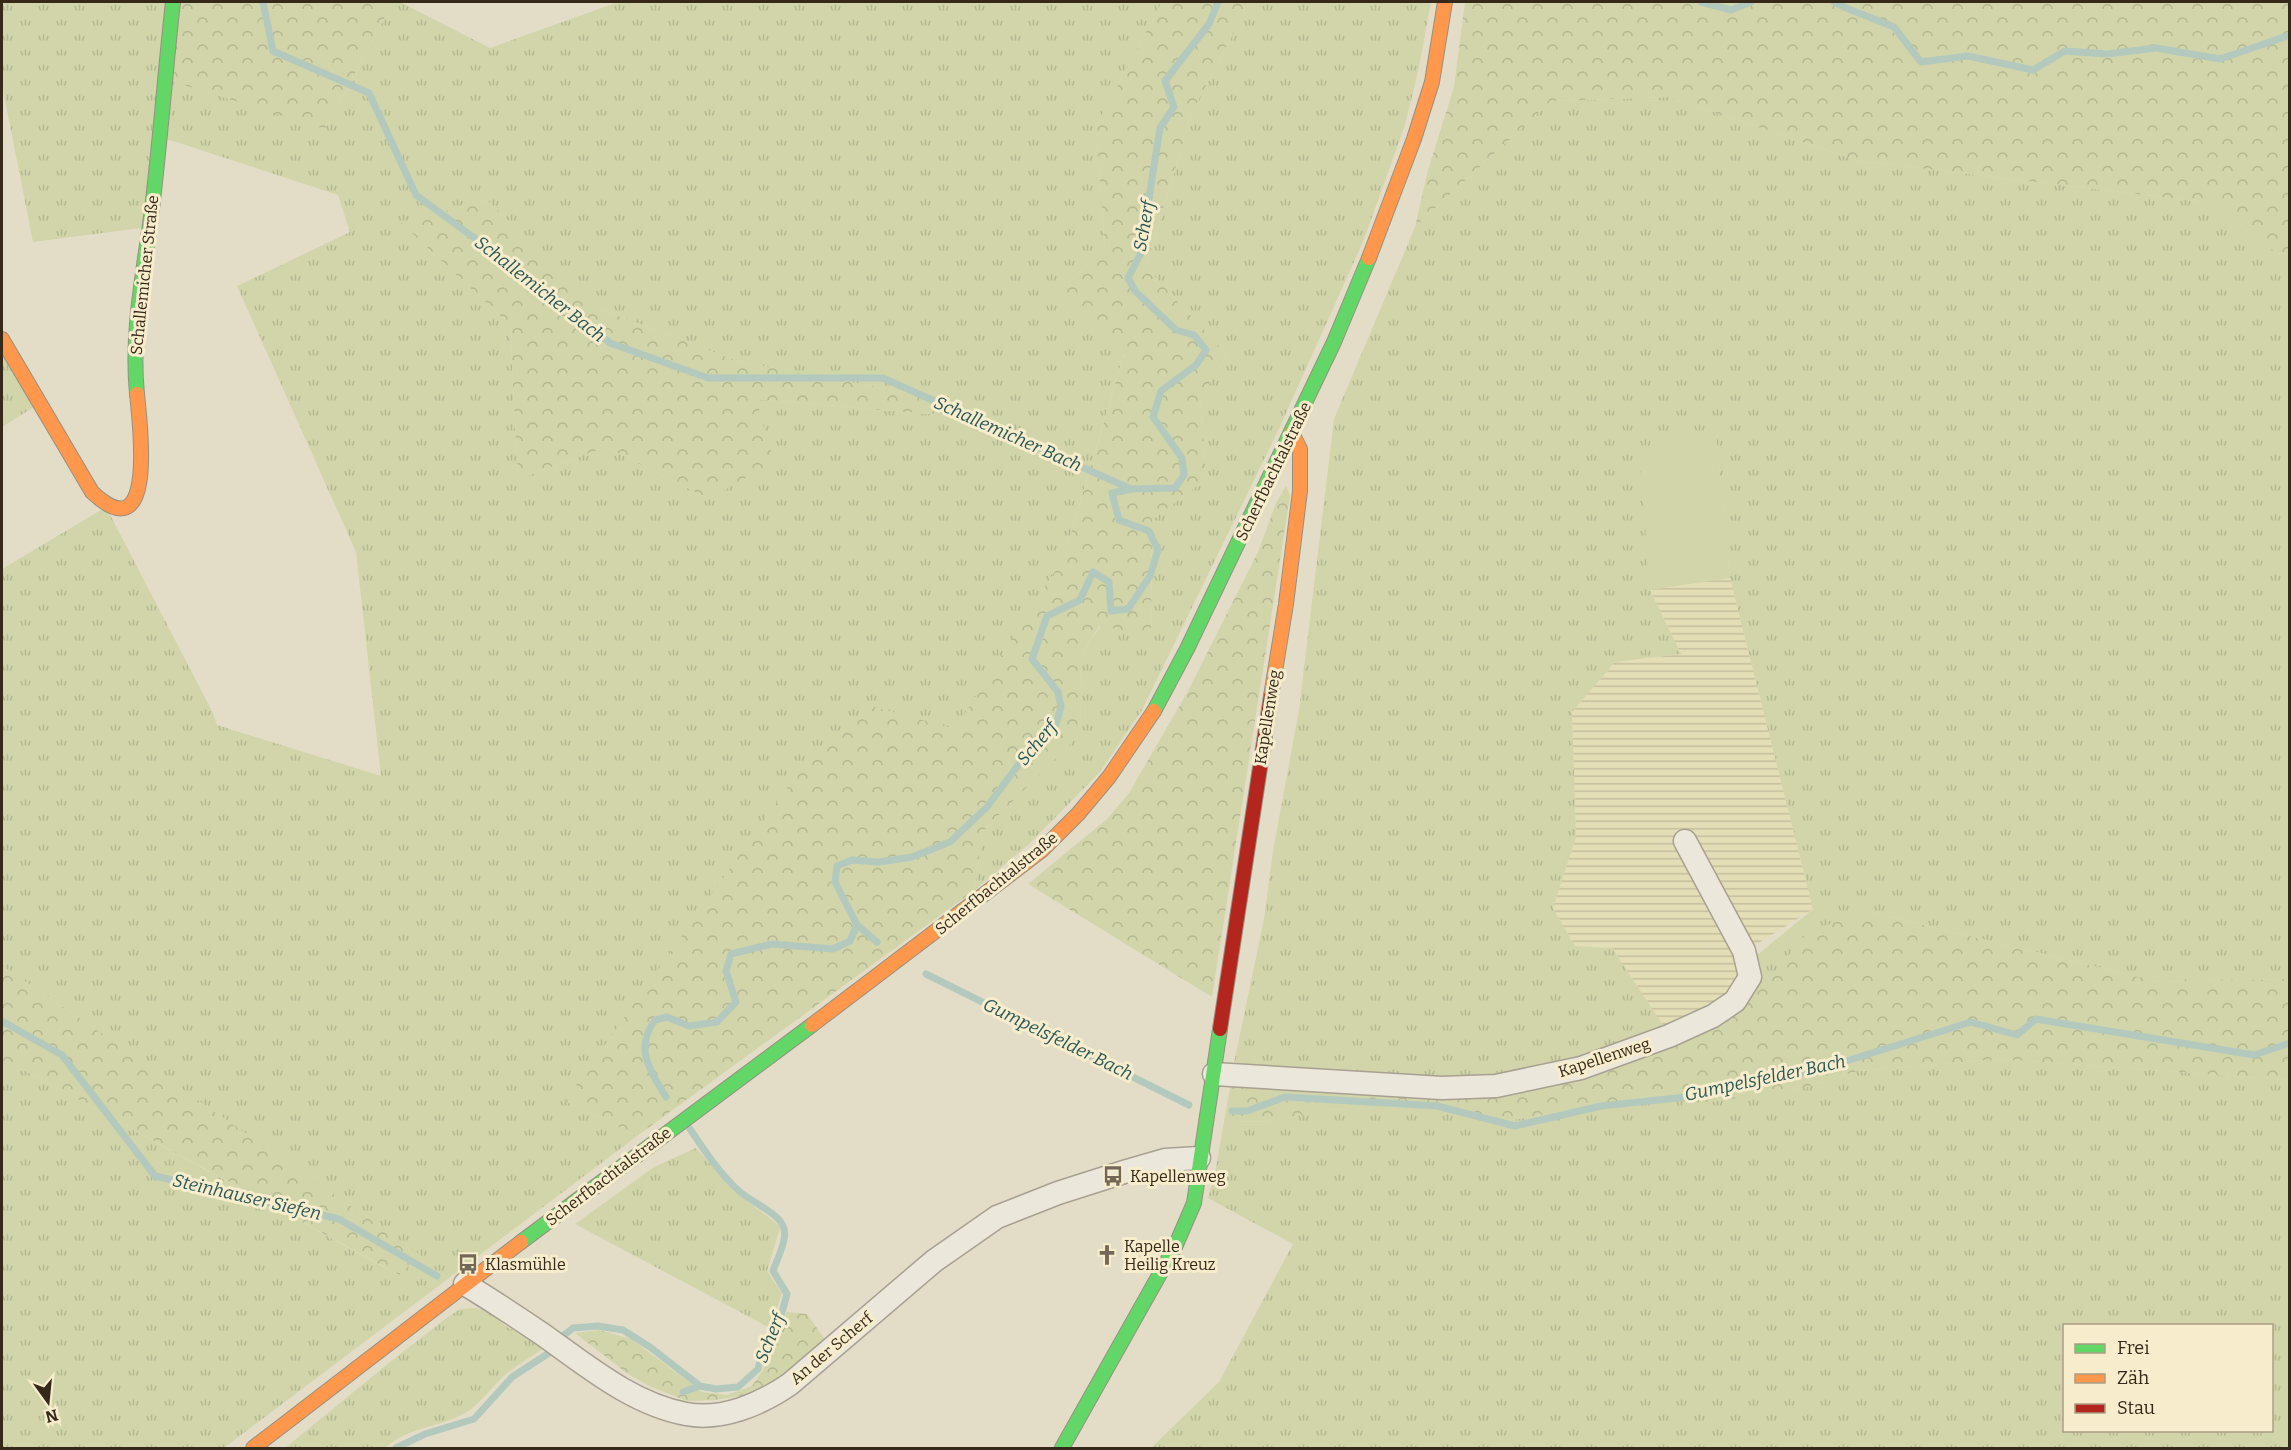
<svg xmlns="http://www.w3.org/2000/svg" width="2291" height="1450" font-family="Bitter,serif">
  <style>
    .farmland { fill: url(#farmland-rules) }
    .grass { fill: url(#grass-tufts); fill-rule: evenodd }
    .forest { fill: url(#forest-crowns) }
    .garden { fill: #d1d5a9 }
    .lines { fill: none; stroke-linecap: round; stroke-linejoin: round }
    .stream { stroke: #b4c9bd; stroke-width: 7 }
    .street-casing { stroke: #a8a092; stroke-width: 25 }
    .fast-casing { stroke: #979082; stroke-width: 16 }
    .slow-casing { stroke: #979082; stroke-width: 16 }
    .jam-casing { stroke: #979082; stroke-width: 16 }
    .street { stroke: #ebe7da; stroke-width: 22 }
    .fast { stroke: #63d668; stroke-width: 14 }
    .slow { stroke: #ff974d; stroke-width: 14 }
    .jam { stroke: #b3261e; stroke-width: 14 }
    .labels { text-anchor: middle; stroke-width: 6; stroke-linejoin: round; paint-order: stroke }
    .street-label { font-size: 16px; fill: #36291a; stroke: #f7edcc }
    .poi-label { font-size: 16px; fill: #36291a; stroke: #f7edcc; text-anchor: start }
    .water-label { font-size: 18px; font-style: italic; fill: #295656; stroke: #f7edcc }
  </style>
  <defs>
    <pattern id="farmland-rules" width="6" height="5" patternUnits="userSpaceOnUse" patternTransform="scale(1.5)"><rect width="6" height="5" fill="#e4deb7"/><path d="M0 2.5h6" fill="none" stroke="#c4be9d"/></pattern>
    <pattern id="grass-tufts" width="24" height="20" patternUnits="userSpaceOnUse" patternTransform="scale(1.5)"><rect width="24" height="20" fill="#d1d5a9"/><path d="M3 7l-1-3M5 7V3M7 7l1-3M15 17l-1-3M17 17v-4M19 17l1-3" fill="none" stroke="#b4b791"/></pattern>
    <pattern id="forest-crowns" width="20" height="18" patternUnits="userSpaceOnUse" patternTransform="scale(1.5)"><rect width="20" height="18" fill="#d1d5a9"/><path d="M2 6a3 3 0 1 1 6 0M12 15a3 3 0 1 1 6 0" fill="none" stroke="#b4b791"/></pattern>
  </defs>
  <rect width="100%" height="100%" fill="#e3ddc8"/>
  <!-- farmland -->
  <path class="farmland" d="M 1716,432 L 1730,578 L 1813,909 L 1733,959 L 1743,975 L 1715,1007 L 1667,1031 L 1612,948 L 1575,946 L 1553,908 L 1576,837 L 1572,712 L 1615,662 L 1681,654 L 1650,590 Z"/>
  <!-- grass -->
  <path class="grass" d="M 2,2 L 172,2 L 325,129 L 393,2 L 400,2 L 490,48 L 618,2 L 1162,2 L 1096,126 L 1105,250 L 1060,290 L 1124,353 L 1064,557 L 955,730 L 874,707 L 565,1101 L 637,1136 L 224,1448 L 2,1448 L 2,1058 L 398,1275 L 420,1255 L 78,1017 L 2,966 L 2,569 L 106,507 L 213,713 L 217,725 L 381,776 L 356,552 L 237,286 L 350,232 L 338,195 L 155,135 L 149,227 L 33,242 L 2,85 ZM 487,200 L 600,309 L 737,361 L 947,400 L 951,416 L 755,399 L 709,499 L 606,447 L 518,479 L 510,325 L 402,224 Z
    M 1250,2 L 1431,2 L 1418,72 L 1405,125 L 1363,242 L 1277,433 L 1142,710 L 1100,772 L 1029,844 L 975,890 L 982,832 L 1080,734 L 1082,654 L 1101,625 L 1151,636 L 1152,520 L 1206,479 L 1201,397 L 1227,355 L 1146,267 L 1192,112 Z
    M 1669,97 L 1859,161 L 2213,203 L 2277,253 L 2289,255 L 2289,979 L 2159,982 L 1866,911 L 1751,1000 L 1745,997 L 1750,961 L 1813,909 L 1730,578 L 1716,433 L 1650,590 L 1681,654 L 1615,662 L 1572,712 L 1576,837 L 1553,908 L 1575,946 L 1612,948 L 1667,1031 L 1577,1061 L 1497,1077 L 1442,1080 L 1233,1068 L 1264,919 L 1273,851 L 1299,710 L 1334,419 L 1415,227 L 1551,101 Z
    M 2,339 L 39,404 L 2,427 Z
    M 2000,1059 L 2289,1080 L 2289,1448 L 1151,1448 L 1219,1382 L 1293,1244 L 1208,1198 L 1215,1174 L 1224,1122 L 1280,1121 L 1321,1110 L 1442,1106 L 1501,1122 L 1694,1088 L 1683,1105 L 1801,1089 L 1857,1071 ZM 2064,1326 L 2272,1326 L 2272,1430 L 2064,1430 Z
    M 696,1148 L 736,1193 L 775,1222 L 780,1228 L 767,1271 L 782,1293 L 777,1308 L 768,1327 L 575,1224 L 654,1167 Z
    M 476,1308 L 486,1311 L 507,1327 L 544,1348 C 531,1357 517,1365 505,1375 C 492,1386 480,1405 465,1413 C 436,1429 412,1425 385,1448 L 285,1448 L 395,1358 L 444,1320 L 460,1309 Z"/>
  <!-- forest -->
  <path class="forest" d="M 174,2 L 393,2 L 325,129 L 161,78 Z
    M 1162,2 L 1250,2 L 1192,112 L 1146,267 L 1227,355 L 1201,397 L 1206,479 L 1152,520 L 1151,637 L 1100,625 L 1082,654 L 1080,734 L 982,832 L 975,890 L 637,1136 L 565,1101 L 796,775 L 874,707 L 955,729 L 1064,557 L 1124,354 L 1060,290 L 1105,250 L 1096,126 Z
    M 1465,2 L 2289,2 L 2289,255 L 2277,253 L 2213,203 L 1859,161 L 1669,97 L 1551,101 L 1415,227 L 1428,170 L 1454,87 Z
    M 487,200 L 600,309 L 737,361 L 947,400 L 951,416 L 756,399 L 774,462 L 709,499 L 606,447 L 518,479 L 510,325 L 401,223 Z
    M 1286,486 L 1290,496 L 1212,997 L 1028,884 L 1107,819 L 1129,793 L 1188,691 L 1258,552 L 1276,503 Z
    M 1866,911 L 2159,982 L 2289,979 L 2289,1080 L 2000,1059 L 1857,1071 L 1801,1089 L 1682,1106 L 1693,1088 L 1501,1122 L 1442,1106 L 1322,1110 L 1280,1121 L 1224,1122 L 1230,1088 L 1244,1082 L 1496,1091 L 1740,1006 L 1751,1000 L 1808,932 Z
    M 2,966 L 78,1017 L 421,1255 L 399,1275 L 2,1058 Z
    M 787,1312 L 807,1314 L 826,1341 L 784,1377 L 761,1388 L 740,1396 L 715,1400 L 687,1401 L 651,1387 L 628,1374 L 575,1333 L 600,1330 L 631,1339 L 702,1392 L 727,1395 L 752,1386 L 763,1370 Z"/>
  <!-- garden -->
  <path class="garden" d="M 1716,432 L 1730,578 L 1650,590 L 1639,448 Z"/>
  <g class="lines">
    <!-- stream -->
    <path class="stream" d="M 263,2 L 273,51 L 369,93 L 416,195 L 564,304 L 610,343 L 708,378 L 883,378 L 1131,489
      M 1701,2 L 1731,10 L 1751,2
      M 1834,2 L 1846,8 L 1894,27 L 1921,62 L 1968,56 L 2033,70 L 2065,51 L 2107,54 L 2156,48 L 2220,59 L 2290,35
      M 857,925 L 877,942
      M 926,974 L 1189,1105
      M 2,1021 L 62,1055 L 155,1176 L 339,1219 L 437,1276
      M 666,1097 C 650,1071 634,1048 655,1020 L 667,1017 L 689,1026 L 717,1022 L 736,1002 L 726,971 L 731,954 L 772,944 L 833,949 L 850,941 L 857,925 L 835,882 L 837,866 L 852,860 L 879,862 L 912,857 L 950,842 L 987,807 L 1041,734 L 1056,724 L 1061,707 L 1058,692 L 1032,659 L 1047,616 L 1080,600 L 1093,572 L 1109,582 L 1111,611 L 1128,609 L 1150,576 L 1158,550 L 1149,531 L 1119,520 L 1112,493 L 1132,489 L 1175,488 L 1184,475 L 1182,458 L 1153,417 L 1161,391 L 1196,365 L 1206,350 L 1194,335 L 1176,330 L 1135,291 L 1128,278 L 1140,255 L 1160,128 L 1174,107 L 1165,81 L 1209,24 L 1218,2
      M 1232,1111 L 1247,1111 L 1285,1097 L 1437,1106 L 1515,1126 L 1601,1106 L 1706,1095 L 1824,1068 L 1971,1022 L 2017,1035 L 2036,1019 L 2254,1055 L 2290,1043
      M 563,1336 L 573,1328 L 598,1326 L 623,1330 L 650,1347 L 700,1386 L 716,1389 L 738,1387 L 758,1369 L 763,1348 L 781,1316 L 787,1294 L 773,1271 C 777,1259 789,1237 783,1226 C 778,1213 750,1201 739,1191 C 720,1174 704,1150 690,1129
      M 683,1392 L 700,1386
      M 396,1448 L 425,1434 L 474,1419 L 512,1377 L 549,1353"/>
    <!-- street casing -->
    <g class="street-casing">
      <path id="street" d="M 1214,1074 L 1442,1088 L 1496,1086 L 1581,1068 L 1669,1036 L 1713,1016 L 1735,1001 L 1750,977 L 1744,951 L 1685,841
        M 465,1284 C 491,1300 517,1317 542,1334 C 586,1365 632,1404 686,1414 C 722,1421 761,1404 790,1384 L 934,1261 L 997,1217 L 1058,1193 L 1127,1171 L 1165,1160 L 1199,1158"/>
    </g>
    <!-- fast casing -->
    <g class="fast-casing">
      <path id="fast" d="M 137,394 C 131,334 143,276 151,217 C 160,145 165,73 173,2
        M 1154,711 L 1187,649 L 1334,342 L 1369,258
        M 521,1242 L 812,1025
        M 1062,1448 L 1175,1247 L 1194,1203 L 1220,1029"/>
    </g>
    <!-- slow casing -->
    <g class="slow-casing">
      <path id="slow" d="M 1369,258 L 1414,139 L 1432,82 L 1445,2
        M 2,339 L 92,492 C 157,554 140,424 137,394
        M 1271,696 L 1286,604 L 1300,491 L 1300,449 L 1292,433
        M 812,1025 L 1041,851 L 1078,814 L 1109,777 L 1154,711
        M 253,1448 L 521,1242"/>
    </g>
    <!-- jam casing -->
    <g class="jam-casing">
      <path id="jam" d="M 1220,1029 L 1271,696"/>
    </g>
    <!-- street -->
    <use href="#street" class="street"/>
    <!-- fast -->
    <use href="#fast" class="fast"/>
    <!-- slow -->
    <use href="#slow" class="slow"/>
    <!-- jam -->
    <use href="#jam" class="jam"/>
  </g>
  <!-- icons -->
  <defs>
    <g id="bus-bare" transform="scale(1.62)"><path d="M-5-6H5V4H4V6H2V4H-2V6H-4V4H-5ZM-3.5-4V0h7V-4ZM-3.5 1.2v1.5H-2V1.2ZM2 1.2v1.5H3.5V1.2Z" fill="#736857" stroke="#f7edcc" stroke-width="2.5" paint-order="stroke"/></g>
    <g id="church-bare" transform="scale(1.62)"><path d="M-1.2-6h2.4v3.5h3.3v2.4h-3.3V6h-2.4V-.1h-3.3v-2.4h3.3Z" fill="#736857" stroke="#f7edcc" stroke-width="2.5" paint-order="stroke"/></g>
  </defs>
  <g fill-rule="evenodd">
    <use href="#bus-bare" x="1113" y="1176"/>
    <use href="#church-bare" x="1107" y="1255"/>
    <use href="#bus-bare" x="468" y="1264"/>
  </g>
  <g class="labels">
    <!-- street labels -->
    <g class="street-label">
      <text transform="translate(144 275) rotate(-84)" y="6">Schallemicher Straße</text>
      <text transform="translate(1273 471) rotate(-64)" y="6">Scherfbachtalstraße</text>
      <text transform="translate(1267 717) rotate(-81)" y="6">Kapellenweg</text>
      <text transform="translate(996 883) rotate(-39)" y="6">Scherfbachtalstraße</text>
      <text transform="translate(1604 1057) rotate(-18)" y="6">Kapellenweg</text>
      <text transform="translate(608 1176) rotate(-37)" y="6">Scherfbachtalstraße</text>
      <text transform="translate(831 1348) rotate(-40)" y="6">An der Scherf</text>
    </g>
    <!-- poi labels -->
    <g class="poi-label">
      <text x="1130" y="1182">Kapellenweg</text>
      <text x="1124" y="1252">Kapelle<tspan x="1124" dy="18">Heilig Kreuz</tspan></text>
      <text x="485" y="1270">Klasmühle</text>
    </g>
    <!-- water labels -->
    <g class="water-label">
      <text transform="translate(1144 226) rotate(-80)" y="6">Scherf</text>
      <text transform="translate(540 289) rotate(38)" y="6">Schallemicher Bach</text>
      <text transform="translate(1008 434) rotate(24)" y="6">Schallemicher Bach</text>
      <text transform="translate(1037 743) rotate(-50)" y="6">Scherf</text>
      <text transform="translate(1058 1039) rotate(26)" y="6">Gumpelsfelder Bach</text>
      <text transform="translate(1765 1078) rotate(-12)" y="6">Gumpelsfelder Bach</text>
      <text transform="translate(247 1197) rotate(13)" y="6">Steinhauser Siefen</text>
      <text transform="translate(770 1338) rotate(-68)" y="6">Scherf</text>
    </g>
  </g>
  <!-- border -->
  <rect width="2291" height="1450" fill="none" stroke="#36291a" stroke-width="6"/>
  <!-- legend -->
  <rect x="2063" y="1324" width="210" height="108" fill="#f7edcc" stroke="#aa9f85" stroke-width="1.5"/>
  <rect x="2075" y="1344" width="30" height="9" fill="#63d668" stroke="#aa9f85" stroke-width="1.5"/>
  <text x="2117" y="1354" font-size="18" fill="#36291a">Frei</text>
  <rect x="2075" y="1374" width="30" height="9" fill="#ff974d" stroke="#aa9f85" stroke-width="1.5"/>
  <text x="2117" y="1384" font-size="18" fill="#36291a">Zäh</text>
  <rect x="2075" y="1404" width="30" height="9" fill="#b3261e" stroke="#aa9f85" stroke-width="1.5"/>
  <text x="2117" y="1414" font-size="18" fill="#36291a">Stau</text>
  <!-- north arrow -->
  <g transform="translate(48 1402) rotate(165)" stroke="#f7edcc" stroke-width="4.5" paint-order="stroke">
  <path d="M0-4.5L10 22L0 15L-10 22Z" fill="#36291a"/>
  <text y="-9" font-size="16" font-weight="bold" text-anchor="middle" fill="#36291a">N</text>
  </g>
</svg>
